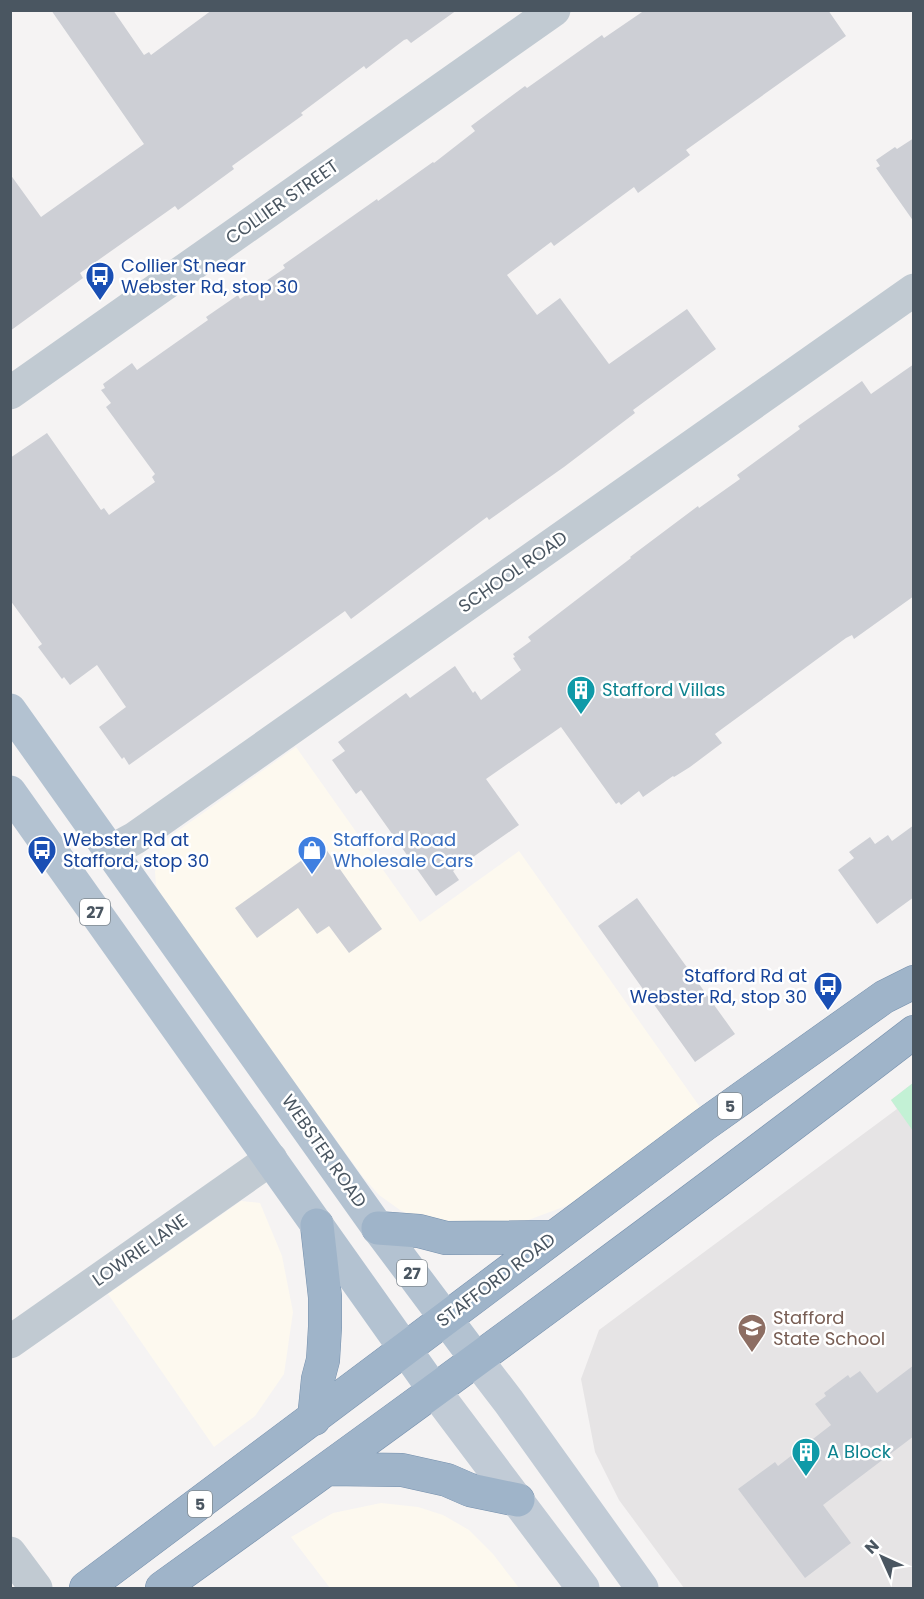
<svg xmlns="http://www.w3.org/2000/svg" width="924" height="1599" font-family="Poppins,sans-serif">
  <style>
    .commercial { fill: #fdf9ef }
    .education { fill: #e6e4e5 }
    .green { fill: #c3f1d5 }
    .building { fill: #cdcfd5 }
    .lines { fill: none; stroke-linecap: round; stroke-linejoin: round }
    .trunk-casing { stroke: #7690ad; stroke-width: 34 }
    .minor { stroke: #c1cad2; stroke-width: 33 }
    .secondary { stroke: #c1cbd6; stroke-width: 33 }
    .primary { stroke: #b3c2d1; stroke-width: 33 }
    .trunk { stroke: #9fb4c9; stroke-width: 33 }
    .labels { text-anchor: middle; stroke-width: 5; stroke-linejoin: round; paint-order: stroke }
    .shield { fill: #fff; stroke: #808990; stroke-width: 1.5 }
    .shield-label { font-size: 16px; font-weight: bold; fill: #4a5661 }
    .street-label { font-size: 18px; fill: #4a5661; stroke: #fff }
    .transit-label { font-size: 18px; fill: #164399; stroke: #fff; text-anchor: start }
    .culture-label { font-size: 18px; fill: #0d838f; stroke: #fff; text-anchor: start }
    .shop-label { font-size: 18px; fill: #366cbe; stroke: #fff; text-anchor: start }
    .education-label { font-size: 18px; fill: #785e54; stroke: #fff; text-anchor: start }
  </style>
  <rect width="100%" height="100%" fill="#f5f3f3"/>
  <!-- commercial -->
  <path class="commercial" d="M 296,747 L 420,922 L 519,851 L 702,1110 L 585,1196 L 566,1206 L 523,1222 L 483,1228 L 411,1216 L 400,1210 L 379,1195 L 363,1177 L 262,1038 L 160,893 L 156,885 L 155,872 L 158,855 L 164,842 L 172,835 Z
    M 241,1201 L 260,1203 L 282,1256 L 293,1312 L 284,1374 L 255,1416 L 214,1447 L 108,1294 Z
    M 381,1503 L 418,1507 L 443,1515 L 469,1530 L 493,1554 L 519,1588 L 330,1588 L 291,1537 L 333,1513 Z"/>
  <!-- education -->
  <path class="education" d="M 913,1083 L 913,1588 L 684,1588 L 619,1500 L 595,1452 L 581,1379 L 599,1330 L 897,1109 L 891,1100 Z"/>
  <!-- green -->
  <path class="green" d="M 913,1083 L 913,1131 L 891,1100 Z"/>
  <!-- building -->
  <path class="building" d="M 51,10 L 113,10 L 144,55 L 149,52 L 151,55 L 212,10 L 457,10 L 411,43 L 407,39 L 404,40 L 366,69 L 364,66 L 301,113 L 303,115 L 232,166 L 234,169 L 178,210 L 175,206 L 80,273 L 83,278 L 10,331 L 10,174 L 41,217 L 144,144 Z
    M 645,10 L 828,10 L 846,36 L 686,150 L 690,155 L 638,193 L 634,187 L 554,246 L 551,242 L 507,275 L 537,315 L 560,298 L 609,364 L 687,309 L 716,349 L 633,410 L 635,413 L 564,467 L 489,520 L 487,517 L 351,619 L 345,611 L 129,765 L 124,757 L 122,759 L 99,727 L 126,707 L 97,665 L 70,685 L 64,677 L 62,679 L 38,647 L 42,644 L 10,600 L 10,458 L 47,433 L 101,510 L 104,508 L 109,515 L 155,482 L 152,477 L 155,474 L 106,407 L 111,403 L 101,390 L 105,388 L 103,384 L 132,363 L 137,370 L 208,320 L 206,317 L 238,295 L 240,299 L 285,268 L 283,265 L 377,199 L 378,201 L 433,162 L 434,163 L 475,131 L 471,126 L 525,86 L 527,88 L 602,35 L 604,38 Z
    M 914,138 L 914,222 L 876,168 L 880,166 L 876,160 L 895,147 L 897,149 Z
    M 914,364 L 914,596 L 854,639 L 852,635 L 846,638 L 756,704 L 715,734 L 722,743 L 690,767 L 674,777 L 673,776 L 643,797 L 639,791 L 621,805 L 619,802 L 616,804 L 561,727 L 486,779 L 519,825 L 453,871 L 459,880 L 436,896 L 361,790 L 356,794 L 332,760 L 345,751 L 338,742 L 406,693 L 410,698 L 455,666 L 473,693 L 475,691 L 481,700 L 521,670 L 513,658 L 515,657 L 513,654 L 531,641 L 528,637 L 631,558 L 630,557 L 698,506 L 699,508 L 740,479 L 737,475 L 800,429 L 798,426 L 862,381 L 871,394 Z
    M 914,825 L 914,897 L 877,924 L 838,870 L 854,858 L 849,852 L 870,837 L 875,844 L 888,835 L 892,841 Z
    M 323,845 L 382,929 L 349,953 L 329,926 L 317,934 L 298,908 L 257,938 L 235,908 Z
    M 637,898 L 735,1034 L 695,1062 L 598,926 Z
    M 914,1365 L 914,1436 L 823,1505 L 851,1543 L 805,1578 L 738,1489 L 775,1462 L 778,1466 L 831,1425 L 815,1404 L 826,1396 L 824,1393 L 848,1375 L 850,1378 L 860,1371 L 877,1393 Z"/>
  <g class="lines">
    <!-- trunk casing -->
    <g class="trunk-casing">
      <path id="trunk" d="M 378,1228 L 419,1231 L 446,1238 L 552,1237
        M 314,1419 L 318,1379 L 323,1360 L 325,1327 L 325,1297 L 317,1225
        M 328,1469 L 402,1470 L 447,1480 L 470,1490 L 518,1500
        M 86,1588 L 704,1125 L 884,997 L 914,982
        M 162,1588 C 415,1406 667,1222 914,1032"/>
    </g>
    <!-- minor -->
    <path class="minor" d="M 10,393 L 554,10
      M 111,851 L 135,838 L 914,290
      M 10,1342 L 271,1159
      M 10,1553 L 36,1588"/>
    <!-- secondary -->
    <path class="secondary" d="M 476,1359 L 509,1402 L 642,1588
      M 434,1390 L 583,1588"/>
    <!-- primary -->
    <path class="primary" d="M 10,710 L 378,1228 L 476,1359
      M 10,792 L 434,1390"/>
    <!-- trunk -->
    <use href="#trunk" class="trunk"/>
  </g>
  <!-- icons -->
  <defs>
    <g id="bus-pin" transform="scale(1.5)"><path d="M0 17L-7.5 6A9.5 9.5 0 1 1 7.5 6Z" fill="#1a4fb4" stroke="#fff"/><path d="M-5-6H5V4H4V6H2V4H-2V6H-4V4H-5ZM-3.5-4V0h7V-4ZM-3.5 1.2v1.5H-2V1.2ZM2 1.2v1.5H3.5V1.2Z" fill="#fff"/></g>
    <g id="building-pin" transform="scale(1.5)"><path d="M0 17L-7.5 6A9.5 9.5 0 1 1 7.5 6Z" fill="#0f9aa8" stroke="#fff"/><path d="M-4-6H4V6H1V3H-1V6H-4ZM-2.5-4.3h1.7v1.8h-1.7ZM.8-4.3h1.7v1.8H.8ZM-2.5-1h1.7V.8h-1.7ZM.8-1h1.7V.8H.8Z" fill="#fff"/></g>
    <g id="shop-pin" transform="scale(1.5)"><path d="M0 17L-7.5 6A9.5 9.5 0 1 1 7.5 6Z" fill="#3f7fe0" stroke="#fff"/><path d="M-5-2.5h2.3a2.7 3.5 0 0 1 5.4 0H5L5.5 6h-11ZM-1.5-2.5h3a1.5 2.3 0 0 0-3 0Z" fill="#fff"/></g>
    <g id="school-pin" transform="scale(1.5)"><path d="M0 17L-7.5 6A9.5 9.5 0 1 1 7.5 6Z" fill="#8d6e63" stroke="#fff"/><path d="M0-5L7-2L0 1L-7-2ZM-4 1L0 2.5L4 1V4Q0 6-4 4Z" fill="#fff"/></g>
  </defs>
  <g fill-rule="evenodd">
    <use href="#bus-pin" x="100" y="276"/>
    <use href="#building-pin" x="581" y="690"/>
    <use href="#bus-pin" x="42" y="850"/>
    <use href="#shop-pin" x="312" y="850"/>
    <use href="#bus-pin" x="828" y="986"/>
    <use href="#school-pin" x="752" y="1328"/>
    <use href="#building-pin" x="806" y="1452"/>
  </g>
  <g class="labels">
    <!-- shield labels -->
    <g class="shield">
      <rect x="80" y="899" width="30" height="26" rx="4.5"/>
      <rect x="718" y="1093" width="24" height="26" rx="4.5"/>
      <rect x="397" y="1260" width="30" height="26" rx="4.5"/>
      <rect x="188" y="1491" width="24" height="26" rx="4.5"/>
    </g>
    <g class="shield-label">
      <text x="95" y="918">27</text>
      <text x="730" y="1112">5</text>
      <text x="412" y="1279">27</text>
      <text x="200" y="1510">5</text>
    </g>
    <!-- street labels -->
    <g class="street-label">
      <text transform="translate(282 202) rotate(-35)" y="6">COLLIER STREET</text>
      <text transform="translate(513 572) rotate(-35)" y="6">SCHOOL ROAD</text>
      <text transform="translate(324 1151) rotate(55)" y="6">WEBSTER ROAD</text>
      <text transform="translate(140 1250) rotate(-35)" y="6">LOWRIE LANE</text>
      <text transform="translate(496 1280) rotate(-37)" y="6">STAFFORD ROAD</text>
    </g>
    <!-- transit labels -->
    <g class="transit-label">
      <text x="121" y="272">Collier St near<tspan x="121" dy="21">Webster Rd, stop 30</tspan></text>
      <text x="63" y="846">Webster Rd at<tspan x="63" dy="21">Stafford, stop 30</tspan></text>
      <text x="807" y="982" text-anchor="end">Stafford Rd at<tspan x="807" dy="21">Webster Rd, stop 30</tspan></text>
    </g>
    <!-- culture labels -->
    <g class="culture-label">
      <text x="602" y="696">Stafford Villas</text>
      <text x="827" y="1458">A Block</text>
    </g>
    <!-- shop labels -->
    <g class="shop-label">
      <text x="333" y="846">Stafford Road<tspan x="333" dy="21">Wholesale Cars</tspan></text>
    </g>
    <!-- education labels -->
    <g class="education-label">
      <text x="773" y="1324">Stafford<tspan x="773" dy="21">State School</tspan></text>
    </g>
  </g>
  <!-- border -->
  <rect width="924" height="1599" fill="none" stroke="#4a5661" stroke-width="24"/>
  <!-- north arrow -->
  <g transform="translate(882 1557) rotate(315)" stroke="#ffffff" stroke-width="4.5" paint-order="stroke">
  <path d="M0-4.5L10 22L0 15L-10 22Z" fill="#4a5661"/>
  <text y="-9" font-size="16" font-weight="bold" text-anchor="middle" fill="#4a5661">N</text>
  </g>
</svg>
